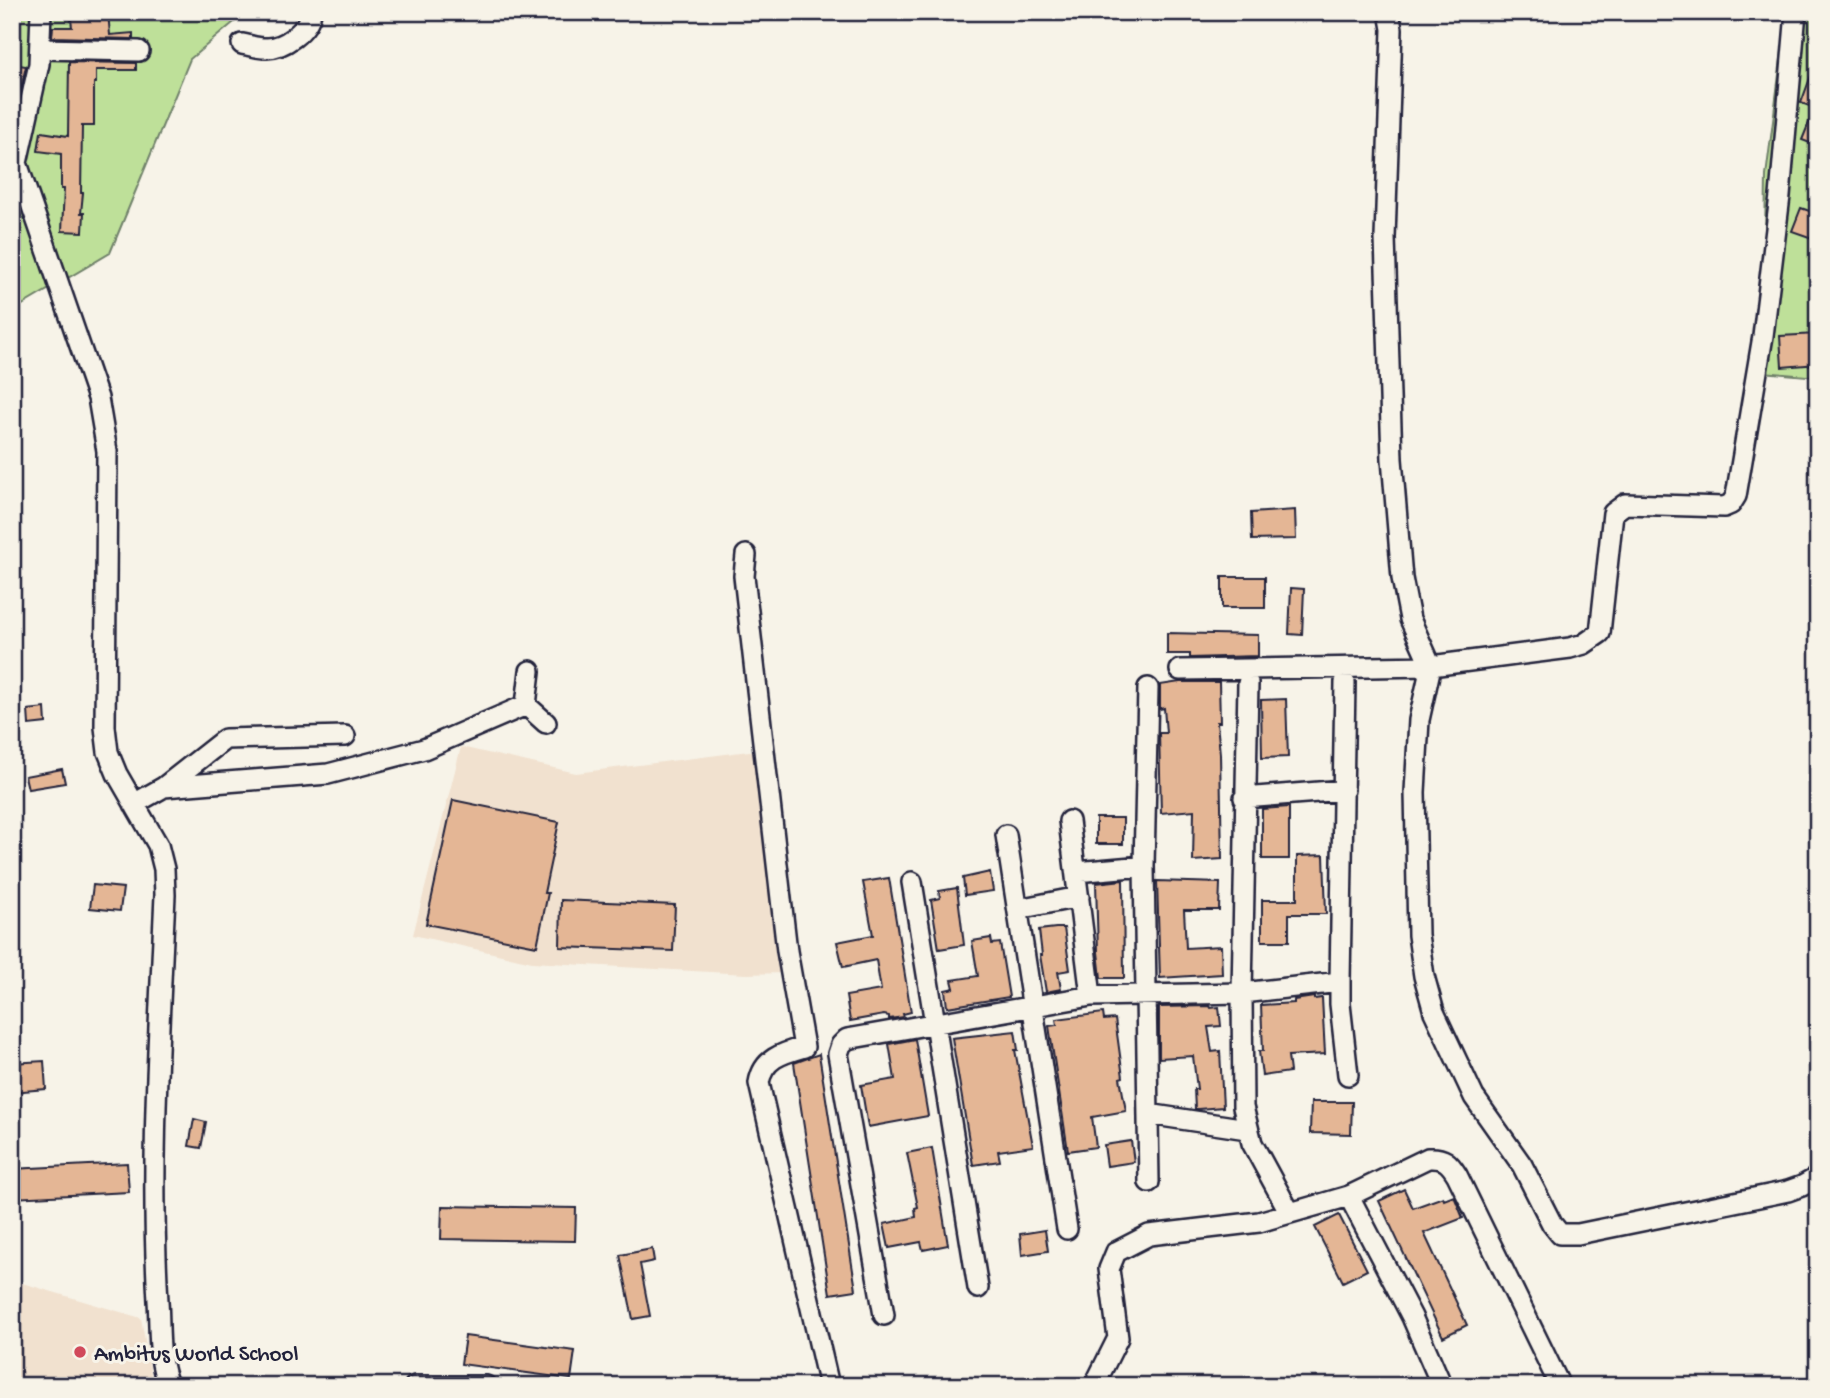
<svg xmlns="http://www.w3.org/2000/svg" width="1830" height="1398" font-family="'Gochi Hand',sans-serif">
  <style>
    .built { fill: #f1e1cf }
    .green { fill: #bee099; stroke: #70816a; stroke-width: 2 }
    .building { fill: #e4b695; stroke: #22223b; stroke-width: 2 }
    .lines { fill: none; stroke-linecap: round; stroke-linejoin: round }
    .street-casing { stroke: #22223b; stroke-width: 24 }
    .street { stroke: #f7f3e8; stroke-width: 19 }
    .poi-dot { fill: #d1495b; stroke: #f7f3e8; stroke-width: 2.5 }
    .labels { text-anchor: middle; stroke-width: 6; stroke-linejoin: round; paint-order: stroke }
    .poi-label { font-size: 23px; fill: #22223b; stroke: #f7f3e8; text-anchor: start }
  </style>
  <rect width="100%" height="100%" fill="#f7f3e8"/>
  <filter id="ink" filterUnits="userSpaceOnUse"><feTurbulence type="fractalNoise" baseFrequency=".0143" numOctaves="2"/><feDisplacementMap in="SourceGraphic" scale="14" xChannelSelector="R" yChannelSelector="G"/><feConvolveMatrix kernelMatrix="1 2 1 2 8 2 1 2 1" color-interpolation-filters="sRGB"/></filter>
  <g filter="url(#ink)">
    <!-- built -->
    <path class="built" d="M 461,747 L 576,773 L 757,750 L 786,973 L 746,974 L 532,962 L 413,935 Z
      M 12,1280 L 141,1318 L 153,1386 L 12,1386 Z"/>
    <!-- green -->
    <path class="green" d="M 12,12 L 246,12 L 190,59 L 110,253 L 12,311 Z
      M 1787,12 L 1818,12 L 1818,377 L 1763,372 L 1766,176 Z"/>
    <!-- building -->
    <path class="building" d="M 70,12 L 108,12 L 110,35 L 133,33 L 133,39 L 52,37 L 53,27 L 72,27 Z
      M 69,62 L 136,63 L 136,70 L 96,70 L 96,83 L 94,83 L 94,126 L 82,126 L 81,193 L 83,193 L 81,213 L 84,213 L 83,232 L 62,231 L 64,189 L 61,189 L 61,154 L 38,151 L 41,132 L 68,136 Z
      M 1816,62 L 1818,62 L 1818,146 L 1802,140 L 1815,108 L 1801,103 Z
      M 12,64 L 26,66 L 17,106 L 12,106 Z
      M 1801,208 L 1818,214 L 1818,240 L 1792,231 Z
      M 1818,334 L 1818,364 L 1782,367 L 1780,336 Z
      M 1295,510 L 1296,539 L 1252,540 L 1251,513 Z
      M 1222,577 L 1265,577 L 1265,608 L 1222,608 Z
      M 1291,588 L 1304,589 L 1302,635 L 1289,634 Z
      M 1167,633 L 1258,635 L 1258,656 L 1190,658 L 1190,654 L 1167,654 Z
      M 1180,682 L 1219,682 L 1220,722 L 1217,722 L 1220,754 L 1222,859 L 1193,861 L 1194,810 L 1161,813 L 1159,733 L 1166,733 L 1164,708 L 1160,709 L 1160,685 Z
      M 1286,699 L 1288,757 L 1262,758 L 1261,700 Z
      M 45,708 L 46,723 L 29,725 L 28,710 Z
      M 62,769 L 65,783 L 28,789 L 25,776 Z
      M 453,800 L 559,822 L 544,893 L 548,893 L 537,946 L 426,924 Z
      M 1289,807 L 1289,859 L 1262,859 L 1262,809 Z
      M 1096,818 L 1123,818 L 1123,844 L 1096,844 Z
      M 1324,855 L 1326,914 L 1289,914 L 1289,941 L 1262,941 L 1262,900 L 1297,900 L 1297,856 Z
      M 990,872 L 993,891 L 965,895 L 963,878 Z
      M 889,878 L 911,1012 L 903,1014 L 904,1017 L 889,1019 L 889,1016 L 884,1015 L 850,1021 L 846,996 L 881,990 L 876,960 L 843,967 L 837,942 L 873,935 L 863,882 Z
      M 1123,880 L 1124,978 L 1101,978 L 1098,952 L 1096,883 Z
      M 1157,881 L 1220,883 L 1219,910 L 1184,910 L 1186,948 L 1221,946 L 1222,974 L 1160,978 Z
      M 93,885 L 123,888 L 120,911 L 90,908 Z
      M 957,888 L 964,945 L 939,949 L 931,900 L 940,898 L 939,891 Z
      M 561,900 L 675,905 L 673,951 L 560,947 Z
      M 1056,928 L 1064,928 L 1070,970 L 1058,972 L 1061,989 L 1046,992 L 1040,955 L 1042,955 L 1039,930 Z
      M 991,938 L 992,944 L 1000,943 L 1009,997 L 947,1007 L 945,990 L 954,988 L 952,980 L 978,976 L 972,941 Z
      M 1314,997 L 1314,999 L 1322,998 L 1325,1054 L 1288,1056 L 1290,1072 L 1262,1076 L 1259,1051 L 1263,1051 L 1261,1005 L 1294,1003 L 1294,1000 Z
      M 1210,1006 L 1211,1008 L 1219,1007 L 1221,1026 L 1208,1027 L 1212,1052 L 1220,1051 L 1223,1107 L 1198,1109 L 1195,1109 L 1194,1089 L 1197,1089 L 1193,1056 L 1159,1058 L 1159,1007 Z
      M 1103,1013 L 1104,1020 L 1115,1019 L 1123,1077 L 1120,1078 L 1126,1111 L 1092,1117 L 1096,1147 L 1068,1151 L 1049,1026 L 1057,1025 L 1056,1019 Z
      M 1015,1031 L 1018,1050 L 1015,1050 L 1033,1146 L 998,1151 L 1000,1161 L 973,1165 L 952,1038 Z
      M 915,1039 L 928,1116 L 868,1127 L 861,1085 L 895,1079 L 889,1044 Z
      M 819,1054 L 856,1290 L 830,1294 L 794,1063 Z
      M 44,1061 L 46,1089 L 12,1092 L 12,1063 Z
      M 1311,1102 L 1352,1102 L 1351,1134 L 1310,1133 Z
      M 194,1119 L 206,1122 L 201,1148 L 189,1146 Z
      M 1131,1141 L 1134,1162 L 1107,1166 L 1104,1145 Z
      M 932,1148 L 948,1245 L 923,1250 L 921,1242 L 889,1248 L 884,1224 L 916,1217 L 915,1208 L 918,1207 L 907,1153 Z
      M 127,1163 L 129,1192 L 12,1198 L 12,1169 Z
      M 1404,1189 L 1413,1208 L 1443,1197 L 1444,1200 L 1454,1196 L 1463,1218 L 1424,1233 L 1467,1325 L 1443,1337 L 1379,1201 Z
      M 442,1206 L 576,1208 L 575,1241 L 441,1239 Z
      M 1339,1215 L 1367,1270 L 1343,1282 L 1315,1227 Z
      M 1045,1230 L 1048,1251 L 1022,1255 L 1020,1234 Z
      M 652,1249 L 654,1261 L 640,1264 L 650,1316 L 633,1319 L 620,1255 Z
      M 465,1336 L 575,1351 L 571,1379 L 461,1364 Z"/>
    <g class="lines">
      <!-- street casing -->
      <g class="street-casing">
        <path id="street" d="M 1389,12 L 1392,29 L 1385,238 L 1392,459 L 1402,578 L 1410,619 L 1431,666 L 1419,720 L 1415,792 L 1418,935 L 1424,976 L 1434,1012 L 1474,1097 L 1522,1165 L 1552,1224 L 1560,1234 L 1578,1234 L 1788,1191 L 1802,1186 L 1818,1177
          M 242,44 C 249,45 257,48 265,48 C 283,49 308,31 311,12
          M 40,49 L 139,51
          M 17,163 L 98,398 L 107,451 L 105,727 L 108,752 L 117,774 L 158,845 L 164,869 L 165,895 C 159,1031 150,1166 158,1301 C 160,1327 157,1362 169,1386
          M 12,171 L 17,163 L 39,64 L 41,12
          M 746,555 L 744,576 L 787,951 L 804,1047 C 783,1053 763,1058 759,1083 L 829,1386
          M 1180,670 L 1431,666 L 1570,648 L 1584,644 L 1600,633 L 1613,513 L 1625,504 L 1724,507 L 1731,504 L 1736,496 L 1763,336 L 1780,196 L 1796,12
          M 1248,683 L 1242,993 L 1243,1107 L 1252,1143 L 1290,1213
          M 1148,688 L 1144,866 L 1149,1182
          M 526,705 L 546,723
          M 164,787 L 225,739 L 345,736
          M 1244,798 L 1344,790
          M 134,804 L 164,787 L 328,774 L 424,749 L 526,705 L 530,671
          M 1069,821 L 1091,996
          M 1006,835 L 1067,1229
          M 1076,872 L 1144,866
          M 912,882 L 978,1288
          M 1018,909 L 1079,897
          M 1340,982 L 1340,1004 L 1348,1075
          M 1148,1114 L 1247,1129
          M 1349,1196 L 1412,1317 L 1442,1386
          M 884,1315 L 838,1054 L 841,1045 L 847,1039 L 1091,996 L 1242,993 L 1340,982 L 1345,682
          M 415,1386 L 486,1386
          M 1094,1386 L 1118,1338 L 1109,1269 L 1116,1252 L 1149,1235 L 1259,1222 L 1349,1196 L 1428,1158 C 1444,1157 1449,1162 1457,1175 L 1560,1386"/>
      </g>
      <!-- street -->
      <use href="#street" class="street"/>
    </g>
  </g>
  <!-- markers -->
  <circle class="poi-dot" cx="80" cy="1352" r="7"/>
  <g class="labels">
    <!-- poi labels -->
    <g class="poi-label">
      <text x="94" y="1360">Ambitus World School</text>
    </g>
  </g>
  <!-- margin -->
  <rect width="1830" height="1398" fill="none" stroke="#f7f3e8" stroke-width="42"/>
  <rect x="21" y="21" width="1788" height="1356" fill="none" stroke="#22223b" stroke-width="2.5" filter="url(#ink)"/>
</svg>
